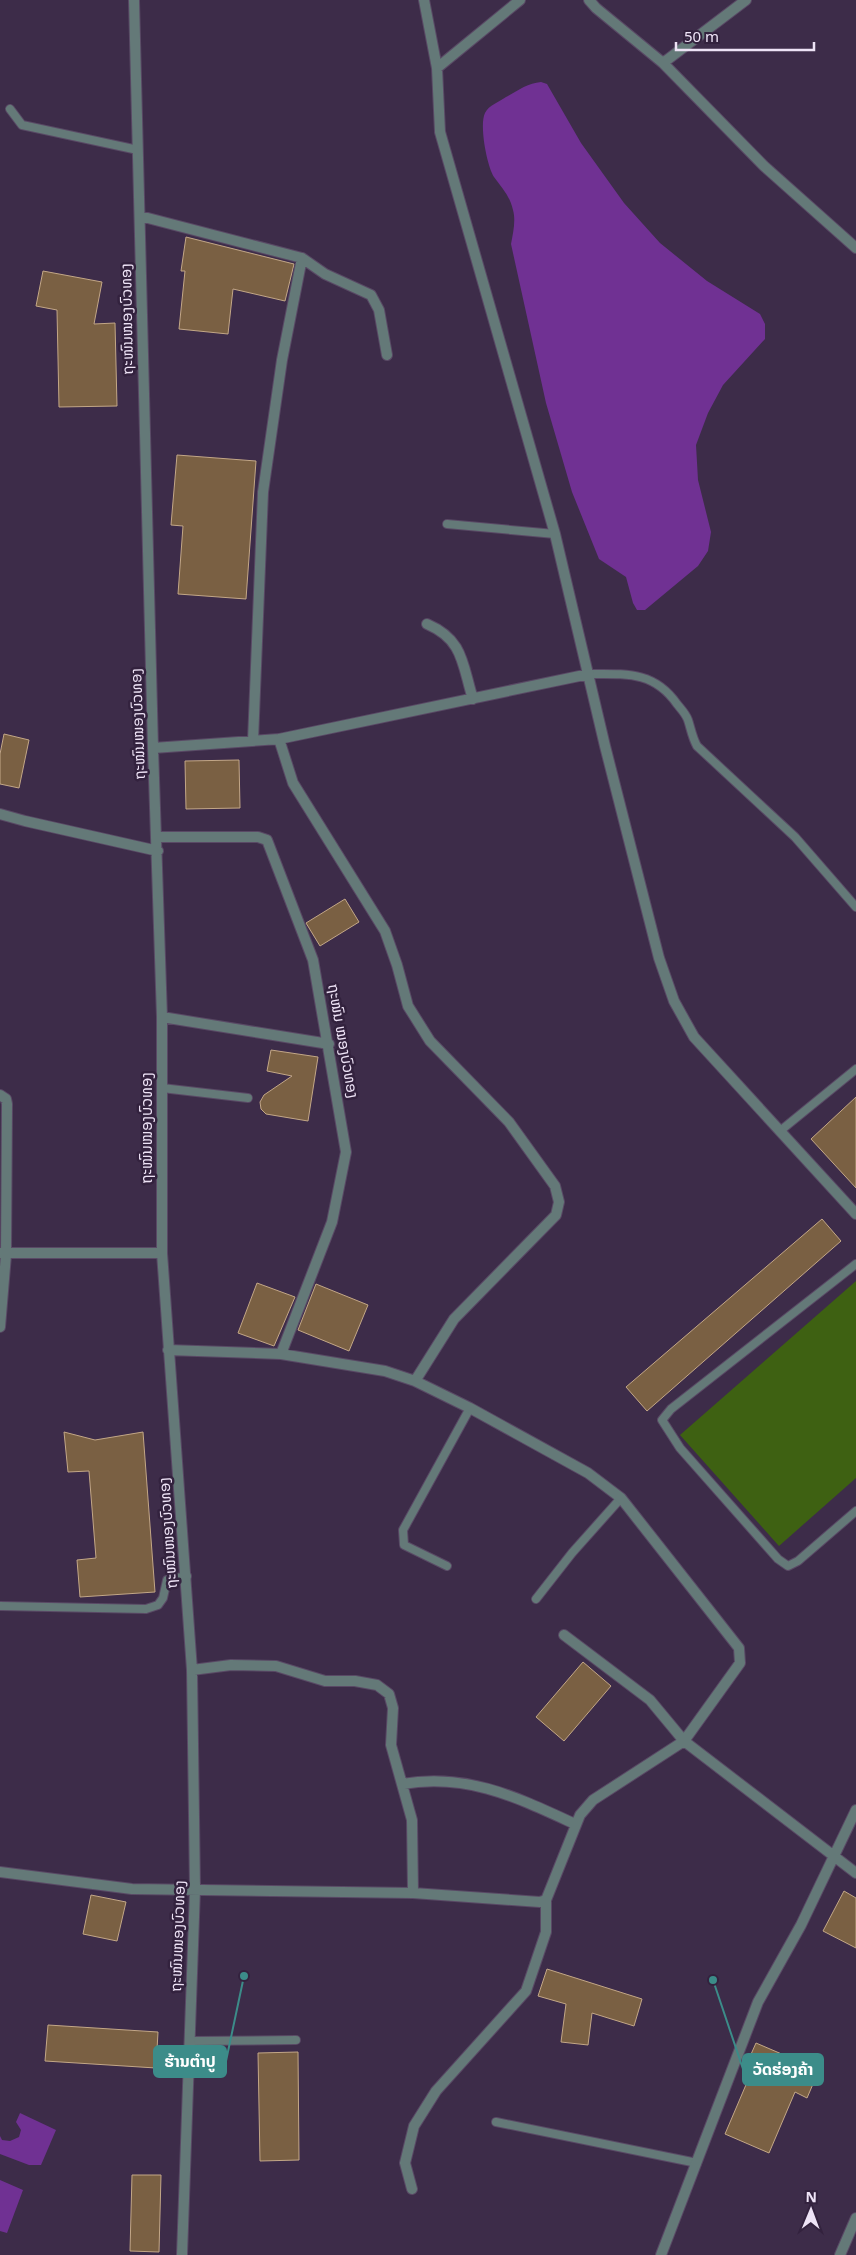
<svg xmlns="http://www.w3.org/2000/svg" width="856" height="2255" font-family="Georgia,'Noto Sans Lao',serif">
  <style>
    .grass { fill: #3e6112 }
    .water { fill: #703193 }
    .building { fill: #7a6043; stroke: #c3a787 }
    .lines { fill: none; stroke-linecap: round; stroke-linejoin: round }
    .lane-casing { stroke: #594965; stroke-width: 10 }
    .street-casing { stroke: #594965; stroke-width: 12 }
    .lane { stroke: #647978; stroke-width: 8 }
    .street { stroke: #647978; stroke-width: 10 }
    .labels { text-anchor: middle; stroke-width: 5; stroke-linejoin: round; paint-order: stroke }
    .street-label { font-size: 15px; fill: #eee3f6; stroke: #33223e }
    .leader { fill: none; stroke: #3c8c89; stroke-width: 2 }
    .callout-dot { fill: #3c8c89; stroke: #33223e; stroke-width: 2 }
    .callout { fill: #3c8c89; stroke: #3c8c89; stroke-width: 2 }
    .callout-label { font-size: 16px; text-anchor: middle; font-weight: bold; fill: #fff }
  </style>
  <rect width="100%" height="100%" fill="#3d2c49"/>
  <!-- grass -->
  <path class="grass" d="M 856,1281 L 856,1478 L 779,1546 L 680,1435 Z"/>
  <!-- water -->
  <path class="water" d="M 541,82 L 547,84 L 581,143 L 624,203 L 660,243 L 707,281 L 760,314 L 765,324 L 765,339 L 723,385 L 708,413 L 696,445 L 698,480 L 711,532 L 708,551 L 698,566 L 645,610 L 637,610 L 633,603 L 626,577 L 599,559 L 572,492 L 546,403 L 511,244 C 513,233 516,221 513,210 C 510,196 502,188 494,177 C 487,166 479,125 485,113 C 489,105 499,102 506,97 C 517,91 528,83 541,82 Z
    M 20,2113 L 56,2130 L 41,2165 L 29,2165 L 0,2154 L 0,2136 L 2,2140 L 10,2141 L 19,2137 L 21,2130 L 16,2122 Z
    M 0,2180 L 23,2190 L 7,2233 L 0,2231 Z"/>
  <!-- building -->
  <path class="building" d="M 186,237 L 294,264 L 285,301 L 233,289 L 228,334 L 179,329 L 185,271 L 181,271 Z
    M 43,271 L 102,282 L 94,324 L 115,323 L 117,406 L 59,407 L 57,310 L 36,306 Z
    M 177,455 L 256,461 L 246,599 L 178,594 L 183,526 L 171,525 Z
    M 4,734 L 29,740 L 19,788 L 0,784 L 0,754 Z
    M 239,760 L 240,808 L 186,809 L 185,761 Z
    M 345,899 L 359,922 L 320,946 L 306,923 Z
    M 271,1050 L 318,1057 L 308,1121 L 266,1114 L 261,1109 L 260,1102 L 264,1095 L 292,1076 L 267,1071 Z
    M 856,1097 L 856,1188 L 811,1139 Z
    M 822,1219 L 841,1241 L 647,1411 L 626,1387 Z
    M 257,1283 L 295,1297 L 274,1346 L 238,1333 Z
    M 316,1284 L 368,1305 L 349,1351 L 298,1330 Z
    M 64,1432 L 95,1440 L 143,1432 L 155,1592 L 80,1597 L 77,1560 L 96,1558 L 89,1471 L 68,1472 Z
    M 583,1662 L 611,1686 L 564,1741 L 536,1717 Z
    M 844,1891 L 856,1898 L 856,1948 L 823,1931 Z
    M 91,1895 L 126,1902 L 117,1941 L 83,1934 Z
    M 547,1969 L 642,1999 L 634,2026 L 592,2013 L 588,2045 L 561,2042 L 566,2004 L 538,1996 Z
    M 48,2025 L 158,2032 L 156,2068 L 45,2061 Z
    M 756,2043 L 819,2070 L 807,2098 L 795,2092 L 769,2153 L 725,2134 L 751,2073 L 744,2070 Z
    M 298,2052 L 299,2160 L 260,2161 L 258,2053 Z
    M 132,2175 L 161,2175 L 159,2252 L 130,2251 Z"/>
  <g class="lines">
    <!-- lane casing -->
    <g class="lane-casing">
      <path id="lane" d="M 10,109 L 22,125 L 138,150
        M 447,524 L 555,534
        M 589,674 C 626,674 654,671 677,704 C 681,709 686,714 688,720 C 691,729 692,737 697,746 L 795,837 L 856,907
        M 162,1088 L 248,1098
        M 780,1131 L 856,1069
        M 856,1264 L 671,1409 L 662,1420 L 680,1448 L 778,1559 L 788,1566 L 798,1561 L 856,1511
        M 447,1566 L 404,1545 L 403,1530 L 470,1408
        M 536,1599 L 572,1553 L 621,1498
        M 0,1606 L 146,1609 L 158,1605 L 163,1598 L 167,1580 L 187,1576
        M 190,2041 L 296,2040
        M 496,2122 L 697,2163"/>
    </g>
    <!-- street casing -->
    <g class="street-casing">
      <path id="street" d="M 134,0 L 153,748 L 162,1017 L 162,1253 L 192,1670 L 195,1889 L 182,2255
        M 424,0 L 437,68 L 440,132 L 555,534 L 605,746 L 659,958 L 674,1001 L 694,1037 L 856,1214
        M 589,0 L 596,8 L 663,63 L 764,166 L 856,248
        M 663,63 L 746,0
        M 437,68 L 520,0
        M 140,216 L 302,258 L 325,274 L 371,295 L 379,310 L 387,355
        M 427,624 C 464,640 462,664 473,699
        M 279,739 L 293,783 L 385,931 L 397,965 L 408,1006 L 430,1041 L 509,1122 L 555,1186 L 559,1202 L 556,1215 L 454,1319 L 415,1381
        M 253,741 L 263,492 L 282,360 L 302,258
        M 153,748 L 279,739 L 589,674
        M 0,814 L 25,821 L 158,851
        M 158,837 L 258,837 L 267,840 L 313,960 L 346,1152 L 332,1222 L 281,1354
        M 162,1017 L 329,1044
        M 0,1095 L 6,1099 L 7,1104 L 6,1255 L 0,1327
        M 1,1253 L 162,1253
        M 564,1635 L 650,1700 L 684,1741 L 856,1873
        M 192,1670 L 231,1665 L 276,1666 L 325,1681 L 355,1681 L 377,1685 L 389,1694 L 393,1708 L 391,1745 L 412,1820 L 413,1893
        M 402,1784 C 468,1773 516,1797 575,1824
        M 0,1872 L 132,1889 L 413,1893 L 540,1902 L 546,1900 L 580,1815 L 593,1800 L 684,1741 L 740,1663 L 739,1648 L 621,1498 L 588,1473 L 470,1408 L 415,1381 L 385,1371 L 281,1354 L 168,1350
        M 412,2189 L 405,2163 L 414,2126 L 436,2091 L 526,1991 L 546,1932 L 546,1900
        M 661,2255 L 758,2002 L 801,1925 L 856,1810
        M 840,2255 L 856,2218"/>
    </g>
    <!-- lane -->
    <use href="#lane" class="lane"/>
    <!-- street -->
    <use href="#street" class="street"/>
  </g>
  <g class="labels">
    <!-- street labels -->
    <g class="street-label">
      <text transform="translate(127 319) rotate(-91)" y="5">ຖະໜົນໜອງບົວທອງ</text>
      <text transform="translate(138 724) rotate(-92)" y="5">ຖະໜົນໜອງບົວທອງ</text>
      <text transform="translate(343 1041) rotate(80)" y="5">ຖະໜົນ ໝອງບົວທອງ</text>
      <text transform="translate(147 1128) rotate(-90)" y="5">ຖະໜົນໜອງບົວທອງ</text>
      <text transform="translate(168 1533) rotate(-94)" y="5">ຖະໜົນໜອງບົວທອງ</text>
      <text transform="translate(178 1936) rotate(-88)" y="5">ຖະໜົນໜອງບົວທອງ</text>
    </g>
  </g>
  <!-- callouts -->
  <path class="leader" d="M244 1976L226 2061M713 1980L743 2069"/>
  <g class="callout-dot">
    <circle cx="244" cy="1976" r="5"/>
    <circle cx="713" cy="1980" r="5"/>
  </g>
  <g class="callout">
    <rect x="154" y="2046" width="72" height="31" rx="5"/>
    <rect x="743" y="2054" width="80" height="31" rx="5"/>
  </g>
  <g class="callout-label">
    <text x="190" y="2067">ຮ້ານຕຳປູ</text>
    <text x="783" y="2075">ວັດຮ່ອງຄ້າ</text>
  </g>
  <!-- north arrow -->
  <g transform="translate(811 2210) rotate(1)" stroke="#33223e" stroke-width="4" paint-order="stroke">
  <path d="M0-4L9 19L0 12L-9 19Z" fill="#eee3f6"/>
  <text y="-8" font-size="14" font-weight="bold" text-anchor="middle" fill="#eee3f6">N</text>
  </g>
  <!-- scale -->
  <path d="M676 42v8h138v-8" fill="none" stroke="#eee3f6" stroke-width="2.5"/>
  <text x="684" y="42" font-size="15" fill="#eee3f6" stroke="#33223e" stroke-width="4" paint-order="stroke">50 m</text>
</svg>
